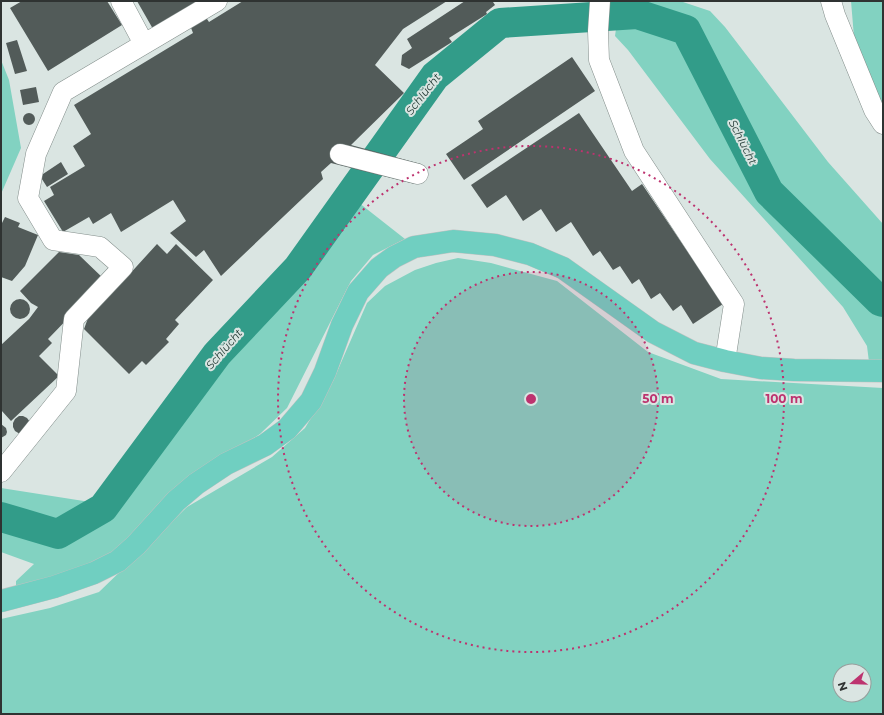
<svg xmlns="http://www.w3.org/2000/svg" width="884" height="715" font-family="Montserrat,sans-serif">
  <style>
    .green { fill: #82d2c1; fill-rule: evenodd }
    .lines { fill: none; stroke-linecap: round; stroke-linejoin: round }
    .river { stroke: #329c89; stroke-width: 30 }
    .building { fill: #525b59 }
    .minor-casing { stroke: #848f8c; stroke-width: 21 }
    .major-casing { stroke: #c1c2c2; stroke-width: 23 }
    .minor { stroke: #fff; stroke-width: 20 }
    .major { stroke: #70cfc1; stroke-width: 22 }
    .ring { fill: none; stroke: #bd336f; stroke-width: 2; stroke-dasharray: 2 4 }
    .labels { text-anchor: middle; stroke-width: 4; stroke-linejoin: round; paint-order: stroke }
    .water-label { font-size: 11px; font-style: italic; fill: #1d342f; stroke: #dae5e2 }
    .centre { fill: #bd336f; stroke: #dae5e2; stroke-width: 2 }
    .ring-label { font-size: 12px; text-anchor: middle; font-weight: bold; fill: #bd336f; stroke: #dae5e2; stroke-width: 4; stroke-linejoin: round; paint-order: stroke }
  </style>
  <rect width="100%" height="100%" fill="#dae5e2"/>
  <!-- green -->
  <path class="green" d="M 620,1 L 680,1 L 710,11 L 725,27 L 828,162 L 883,224 L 883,362 L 869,362 L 867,346 L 843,307 L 710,159 L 628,50 L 615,36 Z
    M 851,1 L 883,1 L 883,107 L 854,37 Z
    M 1,60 L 9,80 L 21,148 L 1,194 Z
    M 349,195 L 405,239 L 373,255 L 351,281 L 287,408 L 260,434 L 180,486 L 125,544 L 97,565 L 16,594 L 16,581 L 34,564 L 1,552 L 1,488 L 90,502 L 228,329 Z
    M 458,258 L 491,263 L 557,281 L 648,352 L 721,379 L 883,388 L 883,714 L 1,714 L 1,619 L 50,608 L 99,592 L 187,507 L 272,457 L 305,428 L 333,381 L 367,303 L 385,286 L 415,270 L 436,263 ZM 840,671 L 864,671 L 864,695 L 840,695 Z"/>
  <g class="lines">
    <!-- river -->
    <path class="river" d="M 1,517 L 58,534 L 103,508 L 217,354 L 298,268 L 435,76 L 500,23 L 637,14 L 686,30 L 769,192 L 880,301 L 883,302"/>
  </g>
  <!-- building -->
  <path class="building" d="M 22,1 L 107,1 L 122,25 L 48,71 L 10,8 Z
    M 137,1 L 199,1 L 153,29 Z
    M 243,1 L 447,1 L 403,29 L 375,65 L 404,93 L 351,145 L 421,164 L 415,184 L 331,163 L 321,172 L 323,179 L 221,276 L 204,250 L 196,257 L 170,233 L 186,221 L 173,200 L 121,232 L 111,213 L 93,224 L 89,217 L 63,232 L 44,201 L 54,195 L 50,187 L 85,166 L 73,146 L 91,134 L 74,105 L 193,33 L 190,25 L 205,16 L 209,22 Z
    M 465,1 L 495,1 L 493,2 L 495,5 L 486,12 L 487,14 L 449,38 L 452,42 L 409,69 L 401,65 L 402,55 L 412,48 L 407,39 Z
    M 17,40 L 27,71 L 15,74 L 6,43 Z
    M 572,57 L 595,91 L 464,180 L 446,154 L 483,129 L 478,121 Z
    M 36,87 L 39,102 L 23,105 L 20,90 Z
    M23 119a6 6 0 1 1 12 0a6 6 0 1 1-12 0Z
    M 579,113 L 632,191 L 642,184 L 723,304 L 693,324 L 681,305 L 673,311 L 660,293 L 651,299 L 639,279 L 632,284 L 620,266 L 613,270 L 600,251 L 593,256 L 571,222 L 556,232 L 541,209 L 523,221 L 506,195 L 487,208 L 471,185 Z
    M 61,162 L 68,174 L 47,187 L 40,176 Z
    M 5,217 L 20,223 L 18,227 L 38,235 L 25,266 L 12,281 L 1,277 L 1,225 Z
    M 157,244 L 167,254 L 176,244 L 213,280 L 175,320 L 179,324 L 166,339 L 169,342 L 146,365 L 142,361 L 129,374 L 84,329 L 91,310 L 116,289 Z
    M 59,252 L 79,255 L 105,280 L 48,339 L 52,343 L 39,356 L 59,376 L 11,421 L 1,410 L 1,345 L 29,319 L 38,307 L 31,303 L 20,291 Z
    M10 309a10 10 0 1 1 20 0a10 10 0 1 1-20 0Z
    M 19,416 L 23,416 L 27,418 L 30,422 L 20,434 L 15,431 L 13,427 L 13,423 L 15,419 Z
    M 1,424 L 6,428 L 7,432 L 6,435 L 1,438 Z"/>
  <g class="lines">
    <!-- minor casing -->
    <g class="minor-casing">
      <path id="minor" d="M 121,1 L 144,44
        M 600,1 L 598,31 L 599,60 L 634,151 L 734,304 L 725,361
        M 831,1 L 835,15 L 874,110 L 883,124
        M 340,154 L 418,174
        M 1,472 L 66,391 L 74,319 L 123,267 L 100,247 L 53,240 L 28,198 L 36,154 L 63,92 L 217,1"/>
    </g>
    <!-- major casing -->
    <g class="major-casing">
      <path id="major" d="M 1,601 L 54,587 L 94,573 L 118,561 L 136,545 L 176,501 L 196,484 L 226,464 L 265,445 L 287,429 L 311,401 L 325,372 L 342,325 L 358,292 L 379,268 L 394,257 L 414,247 L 453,241 L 495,245 L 530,254 L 563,268 L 653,332 L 694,353 L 725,361 L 761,368 L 794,370 L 883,371"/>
    </g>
    <!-- minor -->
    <use href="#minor" class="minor"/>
    <!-- major -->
    <use href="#major" class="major"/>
  </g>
  <!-- distance rings -->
  <circle cx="531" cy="399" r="127" fill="#bd336f" fill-opacity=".12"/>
  <g class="ring">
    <circle cx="531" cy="399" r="127"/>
    <circle cx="531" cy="399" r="253"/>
  </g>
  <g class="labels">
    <!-- water labels -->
    <g class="water-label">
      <text transform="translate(423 94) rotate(-52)" y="4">Schlücht</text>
      <text transform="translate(743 142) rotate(63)" y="4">Schlücht</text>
      <text transform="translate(224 349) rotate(-49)" y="4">Schlücht</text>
    </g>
  </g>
  <circle cx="531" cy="399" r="6" class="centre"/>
  <g class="ring-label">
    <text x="658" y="403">50 m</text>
    <text x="784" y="403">100 m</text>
  </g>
  <!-- border -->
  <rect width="884" height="715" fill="none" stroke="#2f3332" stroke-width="4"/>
  <!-- north arrow -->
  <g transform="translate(852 683) rotate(251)"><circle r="19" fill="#dae5e2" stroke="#969e9c"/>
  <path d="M0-3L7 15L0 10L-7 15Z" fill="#bd336f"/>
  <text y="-6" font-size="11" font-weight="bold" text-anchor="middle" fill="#2f3332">N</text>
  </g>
</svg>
